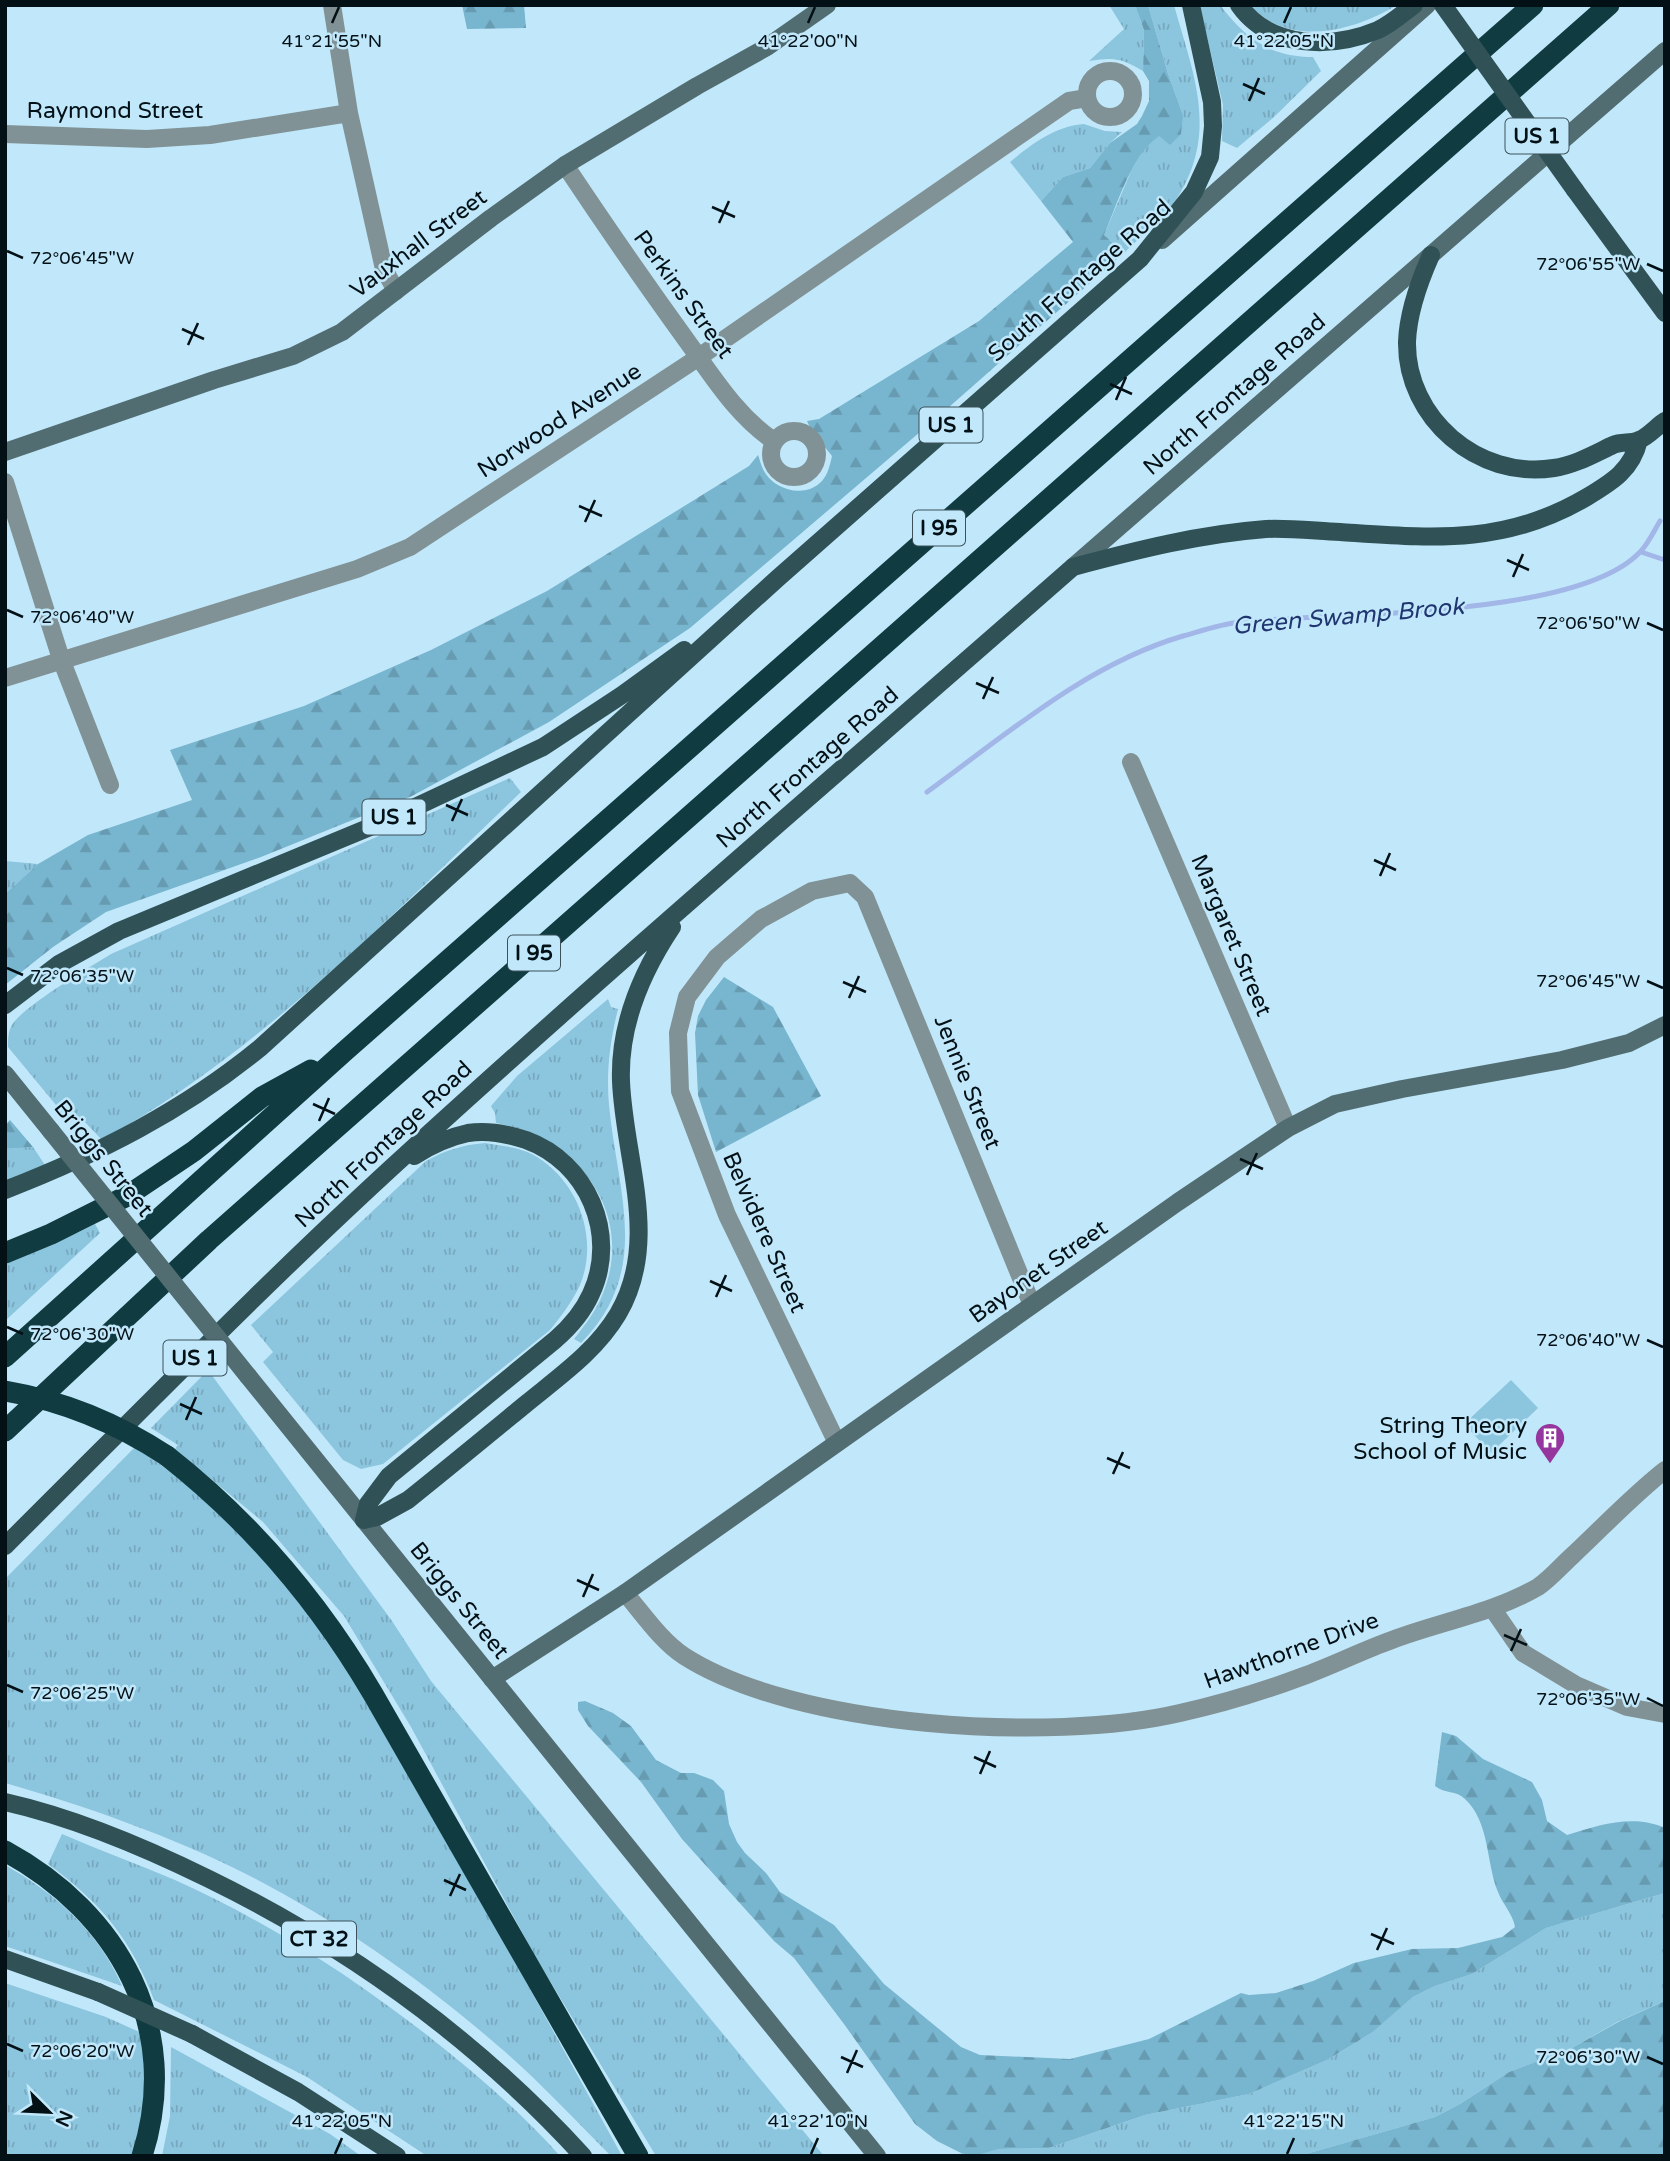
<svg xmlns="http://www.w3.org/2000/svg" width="1670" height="2161" font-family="'Varela Round',sans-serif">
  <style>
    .grass { fill: url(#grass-tufts) }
    .forest { fill: url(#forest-firs) }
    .green { fill: #8cc5de }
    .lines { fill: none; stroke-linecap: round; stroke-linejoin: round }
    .stream { stroke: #a2b7e8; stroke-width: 5 }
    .street { stroke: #809295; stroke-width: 18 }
    .secondary { stroke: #516d71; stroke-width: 18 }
    .primary { stroke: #305257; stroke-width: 18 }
    .highway { stroke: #103c41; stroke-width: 21 }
    .secondary-bridge { stroke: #516d71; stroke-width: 18 }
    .primary-bridge { stroke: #305257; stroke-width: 18 }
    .highway-bridge { stroke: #103c41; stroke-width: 21 }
    .ticks { fill: none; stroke: #031016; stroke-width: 2.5 }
    .labels { text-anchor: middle; stroke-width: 5; stroke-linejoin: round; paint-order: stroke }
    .shield { fill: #c1e8fa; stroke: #3c515a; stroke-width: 2 }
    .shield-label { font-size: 21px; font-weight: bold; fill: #031016 }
    .street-label { font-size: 23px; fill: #031016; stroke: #c1e8fa }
    .poi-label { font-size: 23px; fill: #031016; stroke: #c1e8fa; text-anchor: end }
    .water-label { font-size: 24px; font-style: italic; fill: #213670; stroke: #c1e8fa }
    .ticks-label { font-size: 18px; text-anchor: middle; fill: #031016; stroke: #c1e8fa; stroke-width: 5; stroke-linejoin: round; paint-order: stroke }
  </style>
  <defs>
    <pattern id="grass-tufts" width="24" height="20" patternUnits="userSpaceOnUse" patternTransform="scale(1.75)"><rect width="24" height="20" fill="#8cc5de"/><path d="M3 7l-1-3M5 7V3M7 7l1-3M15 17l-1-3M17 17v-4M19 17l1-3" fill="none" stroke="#77a8be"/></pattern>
    <pattern id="forest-firs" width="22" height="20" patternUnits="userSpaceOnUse" patternTransform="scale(1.75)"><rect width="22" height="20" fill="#78b5cf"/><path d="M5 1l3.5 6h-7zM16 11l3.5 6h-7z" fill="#669bb1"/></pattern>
  </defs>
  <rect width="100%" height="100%" fill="#c1e8fa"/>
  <!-- grass -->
  <path class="grass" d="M 1109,5 L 1135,5 L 1144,30 L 1143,71 C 1121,58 1115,57 1089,61 L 1124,29 Z
    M 1148,5 L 1174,5 C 1194,77 1220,134 1174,203 C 1161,221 1140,237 1124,253 L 1104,235 L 1132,169 L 1148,143 L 1183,115 L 1168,74 Z
    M 1202,5 L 1220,5 C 1245,38 1270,57 1313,57 L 1321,71 L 1273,118 L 1237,148 L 1222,141 L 1223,105 L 1200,7 Z
    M 1249,5 L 1397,5 C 1352,32 1290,48 1249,5 Z
    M 1084,124 L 1105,131 L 1122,132 L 1110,143 L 1090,168 L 1063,177 L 1041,201 L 1010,162 C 1032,144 1055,126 1084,124 Z
    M 510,778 L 521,792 C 390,917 261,1051 102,1140 L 81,1118 L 70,1122 L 8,1047 C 8,1040 8,1031 12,1025 C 22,1007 90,967 111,954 Z
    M 5,861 L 38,864 L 5,894 Z
    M 608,999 L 611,1007 L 618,1009 C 610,1041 606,1072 609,1105 C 617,1192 653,1270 581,1343 L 574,1339 C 584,1326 594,1314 601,1298 C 638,1215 579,1138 496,1123 L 495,1113 L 491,1106 L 517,1076 Z
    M 485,1143 C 502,1146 521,1147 537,1157 C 579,1183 599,1239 580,1285 C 572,1302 562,1315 550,1330 L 383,1464 L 361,1469 L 343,1460 L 263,1362 L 273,1352 L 251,1325 L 426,1161 C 446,1150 462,1145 485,1143 Z
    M 33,1147 L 45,1165 L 5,1180 L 5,1149 Z
    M 95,1224 L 100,1233 L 5,1321 L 5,1261 L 79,1232 Z
    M 208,1370 L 392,1621 L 431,1681 L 824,2156 L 656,2156 L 536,1958 L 411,1727 L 344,1616 L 263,1522 L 175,1449 L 178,1445 L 151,1428 Z
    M 135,1447 C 214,1499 286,1574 337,1654 C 370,1704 398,1758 428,1809 C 495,1924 558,2040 622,2156 L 611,2156 C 573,2118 537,2079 497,2045 C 421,1979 337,1921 248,1875 C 171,1836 88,1807 5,1783 L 5,1579 Z
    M 62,1834 C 99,1850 137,1864 175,1880 C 265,1920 349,1975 427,2035 C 474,2072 520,2111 560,2156 L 427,2156 L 307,2077 L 154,2000 C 131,1939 101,1903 48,1864 Z
    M 5,1865 C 55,1893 99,1932 122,1986 L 5,1946 Z
    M 1665,1893 L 1665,2001 L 1619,2021 L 1572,2048 L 1509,2072 L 1460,2104 L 1435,2117 L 1299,2156 L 963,2156 L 961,2153 L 973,2155 L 999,2149 L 1049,2148 L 1145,2115 L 1249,2094 L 1327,2060 L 1373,2032 L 1413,1997 L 1435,1986 L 1472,1974 L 1546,1928 Z
    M 5,1983 L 106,2017 L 146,2035 L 144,2101 L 134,2156 L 5,2156 Z
    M 171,2047 L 330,2134 L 361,2156 L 162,2156 L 170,2116 Z"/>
  <!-- forest -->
  <path class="forest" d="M 462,5 L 524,5 L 526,28 L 467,29 Z
    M 1135,5 L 1148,5 L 1168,74 L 1183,115 L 1181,134 L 1170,145 L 1159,136 C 1132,154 1117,205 1104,235 L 1124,253 L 940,415 L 690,628 L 549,722 L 412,796 L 261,857 L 106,912 L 53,947 L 5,985 L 5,894 L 38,864 L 88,835 L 192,800 L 170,750 L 304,706 L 431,650 L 547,591 L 749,466 L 758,455 C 760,460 761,466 764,471 C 774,490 805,499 822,481 C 828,474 830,465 832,456 L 811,430 L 807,421 L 819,419 L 979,321 L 1073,242 L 1041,201 L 1063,177 L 1090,168 L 1110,143 L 1137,124 L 1142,116 L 1149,101 L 1149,81 L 1143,71 L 1144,30 Z
    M 724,977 L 773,1007 L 821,1096 L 716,1152 L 698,1095 L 695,1033 L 698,1016 L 706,1000 Z
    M 10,1120 L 33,1147 L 5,1149 L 5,1125 Z
    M 585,1701 L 613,1713 L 631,1726 L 656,1760 L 681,1773 L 694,1773 L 713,1780 L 724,1791 L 729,1824 L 737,1842 L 745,1853 L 766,1873 L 780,1892 L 834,1925 L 884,1984 L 961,2047 L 980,2055 L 1070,2059 L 1149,2039 L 1241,1993 L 1249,1995 L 1276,1993 L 1313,1981 L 1354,1963 L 1412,1949 L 1458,1948 L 1502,1937 L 1515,1927 C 1513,1914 1503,1905 1498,1892 C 1486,1863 1490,1822 1465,1799 C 1456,1790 1445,1794 1435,1786 L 1442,1732 L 1456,1736 L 1483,1759 L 1532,1782 L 1542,1800 L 1547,1821 L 1567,1835 C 1600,1825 1632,1814 1665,1828 L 1665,1893 L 1546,1928 L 1472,1974 L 1435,1986 L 1413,1997 L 1373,2032 L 1327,2060 L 1249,2094 L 1145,2115 L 1049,2148 L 999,2149 L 973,2156 L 961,2153 L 937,2141 L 915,2124 L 844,2024 L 794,1958 L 774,1941 L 682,1839 L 641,1782 L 588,1726 L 578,1710 L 578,1702 Z
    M 1665,2001 L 1665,2156 L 1299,2156 L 1435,2117 L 1460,2104 L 1509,2072 L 1572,2048 L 1620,2021 Z"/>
  <!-- green -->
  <path class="green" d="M 1511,1380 L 1538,1408 L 1491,1453 L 1464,1424 Z"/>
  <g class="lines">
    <!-- stream -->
    <path class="stream" d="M 1641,552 L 1665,560
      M 927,792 C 1007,734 1087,664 1183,636 C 1201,631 1221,624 1240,622 C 1333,612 1577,619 1640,552 C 1648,544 1654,531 1660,521"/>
    <!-- street -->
    <path class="street" d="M 332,5 L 349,113 L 384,269 L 396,291
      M1087 94a23 23 0 1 1 46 0a23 23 0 1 1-46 0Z
      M 5,134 L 147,139 L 210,135 L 349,113
      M 565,165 C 605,225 645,283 687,341 C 713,377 737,416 774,441
      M771 454a23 23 0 1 1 46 0a23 23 0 1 1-46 0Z
      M 5,482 L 61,659 L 110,785
      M 5,678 L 357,569 L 410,547 L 699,357 L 1069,101 L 1087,98
      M 1131,762 L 1288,1128
      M 837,1443 L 727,1215 L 680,1091 L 678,1033 L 687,997 L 717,957 L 761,919 L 812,891 L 850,883 L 865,897 L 1032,1305
      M 625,1593 C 643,1614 661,1641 684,1656 C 796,1728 1052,1743 1180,1713 C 1221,1704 1261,1692 1301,1677 C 1332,1666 1361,1651 1392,1640 C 1440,1622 1493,1613 1538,1587 C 1550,1579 1561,1566 1572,1556 C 1603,1527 1632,1496 1665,1470
      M 1492,1608 L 1523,1653 L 1576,1685 L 1627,1707 L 1665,1714"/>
    <!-- secondary -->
    <path class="secondary" d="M 1162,240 L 1427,5
      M 5,452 L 214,380 L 293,356 L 342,332 L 491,218 L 565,165 L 697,86 L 767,47 L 827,5
      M 1073,567 L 1665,51
      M 5,1074 L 51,1131
      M 248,1376 L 877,2156
      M 492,1679 L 625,1593 L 1178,1202 L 1288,1128 L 1335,1104 L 1402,1089 L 1562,1060 L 1629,1043 L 1665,1025"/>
    <!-- primary -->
    <path class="primary" d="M 1239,5 C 1270,49 1332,49 1378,30 C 1391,24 1402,14 1414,5
      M 1575,190 L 1665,313
      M 1431,255 C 1419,282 1408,312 1407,342 C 1406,418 1478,480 1554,468 C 1575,465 1594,454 1613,445 C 1622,441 1631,444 1639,440 C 1648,437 1657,426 1665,421
      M 5,1005 L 59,964 L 119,931 L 392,818 L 543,747 L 622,695 L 684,650
      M 414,1156 C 430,1146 449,1137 468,1133 C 486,1130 508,1134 526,1140 C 587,1162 619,1234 591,1294 C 583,1312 570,1327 555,1340 L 389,1476 L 368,1504 L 364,1520 L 377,1517 L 408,1500 C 448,1468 488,1435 527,1403 C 560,1376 596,1351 618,1314 C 661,1241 624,1159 621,1081 C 619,1026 642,972 672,927
      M 5,1190 C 98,1154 183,1111 260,1048 L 778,578 L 1140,259 L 1194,192 L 1210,157 L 1213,126 L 1212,102 L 1191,5
      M 5,1546 C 140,1412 272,1276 412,1149 C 629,951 852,761 1073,567 C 1137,550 1200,534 1266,529 C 1290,528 1316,531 1340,532 C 1432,538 1504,546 1587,497 C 1612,482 1632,470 1639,440
      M 5,1802 C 76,1818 144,1847 209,1879 C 350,1948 477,2040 583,2156
      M 5,1959 L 98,1992
      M 192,2034 L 298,2092 L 397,2156"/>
    <!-- highway -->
    <path class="highway" d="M 5,1253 L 51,1234 L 127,1196 L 194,1151 L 262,1097 L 311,1070
      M 5,1357 L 345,1051 L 1533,5
      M 5,1431 L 209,1240 L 1609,5
      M 167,1456 C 251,1522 319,1602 373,1694 L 638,2156
      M 5,1851 C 119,1913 183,2028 142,2156"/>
    <!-- secondary-bridge -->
    <path class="secondary-bridge" d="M 51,1131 L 248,1376"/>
    <!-- primary-bridge -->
    <path class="primary-bridge" d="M 1443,5 L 1575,190
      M 98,1992 L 192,2034"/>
    <!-- highway-bridge -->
    <path class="highway-bridge" d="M 5,1391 C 64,1401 117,1423 167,1456"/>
  </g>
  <!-- ticks -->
  <path class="ticks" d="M 332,23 L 339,7M 808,23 L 815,7M 1284,23 L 1291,7M 1243,84 L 1265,94M 1249,101 L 1259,78M 712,207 L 735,217M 719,223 L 729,201M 7,251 L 23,258M 1647,264 L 1663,271M 182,329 L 204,339M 188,345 L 198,323M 1110,384 L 1132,394M 1116,400 L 1126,377M 579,506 L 602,516M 585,522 L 595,500M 1507,560 L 1529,570M 1513,577 L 1523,554M 7,610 L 23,617M 1647,623 L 1663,630M 976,683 L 999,693M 983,699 L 993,677M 446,805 L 468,815M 452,821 L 462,799M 1374,860 L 1396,870M 1380,876 L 1390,853M 7,968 L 23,975M 1647,981 L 1663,988M 843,982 L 866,992M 849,998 L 859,976M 313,1104 L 335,1114M 319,1121 L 329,1098M 1240,1159 L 1263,1169M 1247,1175 L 1257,1153M 710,1281 L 732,1291M 716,1297 L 726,1275M 7,1327 L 23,1334M 1647,1340 L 1663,1347M 180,1404 L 202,1414M 186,1420 L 196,1397M 1107,1458 L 1130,1468M 1113,1474 L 1123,1452M 577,1580 L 599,1590M 583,1597 L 593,1574M 1504,1635 L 1527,1645M 1511,1651 L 1521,1629M 7,1685 L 23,1692M 1647,1698 L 1663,1706M 974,1757 L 996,1767M 980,1774 L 990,1751M 444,1880 L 466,1890M 450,1896 L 460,1874M 1371,1934 L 1394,1944M 1377,1950 L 1387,1928M 7,2044 L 23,2051M 841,2057 L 863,2067M 1647,2057 L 1663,2064M 847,2073 L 857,2050M 335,2154 L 342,2138M 811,2154 L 818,2138M 1287,2154 L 1294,2138"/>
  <!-- icons -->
  <defs>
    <g id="building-pin" transform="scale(1.575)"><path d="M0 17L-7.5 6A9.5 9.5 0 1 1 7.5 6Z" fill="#95369e" stroke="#c1e8fa"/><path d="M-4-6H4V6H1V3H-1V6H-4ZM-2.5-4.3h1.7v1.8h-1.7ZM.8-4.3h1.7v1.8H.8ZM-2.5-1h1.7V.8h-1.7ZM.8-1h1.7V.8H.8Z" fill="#fff"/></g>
  </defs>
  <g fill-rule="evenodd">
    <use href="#building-pin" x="1550" y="1438"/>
  </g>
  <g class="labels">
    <!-- shield labels -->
    <g class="shield">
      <rect x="1505.5" y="118.5" width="63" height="35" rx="5"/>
      <rect x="919.5" y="407.5" width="63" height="35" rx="5"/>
      <rect x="913" y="510.5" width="52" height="35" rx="5"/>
      <rect x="362.5" y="799.5" width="63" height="35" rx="5"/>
      <rect x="508" y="935.5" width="52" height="35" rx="5"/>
      <rect x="163.5" y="1340.5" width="63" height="35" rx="5"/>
      <rect x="282" y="1921.5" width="74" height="35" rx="5"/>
    </g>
    <g class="shield-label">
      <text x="1537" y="143">US 1</text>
      <text x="951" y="432">US 1</text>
      <text x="939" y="535">I 95</text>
      <text x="394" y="824">US 1</text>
      <text x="534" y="960">I 95</text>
      <text x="195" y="1365">US 1</text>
      <text x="319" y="1946">CT 32</text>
    </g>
    <!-- street labels -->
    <g class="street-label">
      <text x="115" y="118">Raymond Street</text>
      <text transform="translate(418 243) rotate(-37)" y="8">Vauxhall Street</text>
      <text transform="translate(1079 280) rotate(-41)" y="8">South Frontage Road</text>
      <text transform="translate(684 294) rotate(54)" y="8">Perkins Street</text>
      <text transform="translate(1234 394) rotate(-41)" y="8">North Frontage Road</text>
      <text transform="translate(559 420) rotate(-33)" y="8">Norwood Avenue</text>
      <text transform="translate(807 767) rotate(-41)" y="8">North Frontage Road</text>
      <text transform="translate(1232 935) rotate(67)" y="8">Margaret Street</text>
      <text transform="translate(968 1082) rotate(68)" y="8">Jennie Street</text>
      <text transform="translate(383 1144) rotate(-43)" y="8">North Frontage Road</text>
      <text transform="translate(104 1158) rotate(51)" y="8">Briggs Street</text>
      <text transform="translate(765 1232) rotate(66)" y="8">Belvidere Street</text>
      <text transform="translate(1038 1271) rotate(-35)" y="8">Bayonet Street</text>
      <text transform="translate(460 1600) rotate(51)" y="8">Briggs Street</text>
      <text transform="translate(1291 1650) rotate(-20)" y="8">Hawthorne Drive</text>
    </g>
    <!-- poi labels -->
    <g class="poi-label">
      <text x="1527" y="1433">String Theory<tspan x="1527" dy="26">School of Music</tspan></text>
    </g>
    <!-- water labels -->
    <g class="water-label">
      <text transform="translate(1348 616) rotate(-5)" y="8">Green Swamp Brook</text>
    </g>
  </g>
  <g class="ticks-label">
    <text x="332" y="47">41°21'55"N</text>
    <text x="808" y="47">41°22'00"N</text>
    <text x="1284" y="47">41°22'05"N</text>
    <text x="82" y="264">72°06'45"W</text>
    <text x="1588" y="270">72°06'55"W</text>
    <text x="82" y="623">72°06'40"W</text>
    <text x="1588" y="629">72°06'50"W</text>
    <text x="82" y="982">72°06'35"W</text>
    <text x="1588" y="987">72°06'45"W</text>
    <text x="82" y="1340">72°06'30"W</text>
    <text x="1588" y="1346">72°06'40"W</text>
    <text x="82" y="1699">72°06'25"W</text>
    <text x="1588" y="1705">72°06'35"W</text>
    <text x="82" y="2057">72°06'20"W</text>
    <text x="1588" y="2063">72°06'30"W</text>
    <text x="342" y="2127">41°22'05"N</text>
    <text x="818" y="2127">41°22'10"N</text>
    <text x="1294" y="2127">41°22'15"N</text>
  </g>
  <!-- border -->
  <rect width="1670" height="2161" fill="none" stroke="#031016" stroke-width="14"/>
  <!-- north arrow -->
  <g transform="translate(49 2112) rotate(114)" stroke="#c1e8fa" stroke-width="5" paint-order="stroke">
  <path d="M0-5L12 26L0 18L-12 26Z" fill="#031016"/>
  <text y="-10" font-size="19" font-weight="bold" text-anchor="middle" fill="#031016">N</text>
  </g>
</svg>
